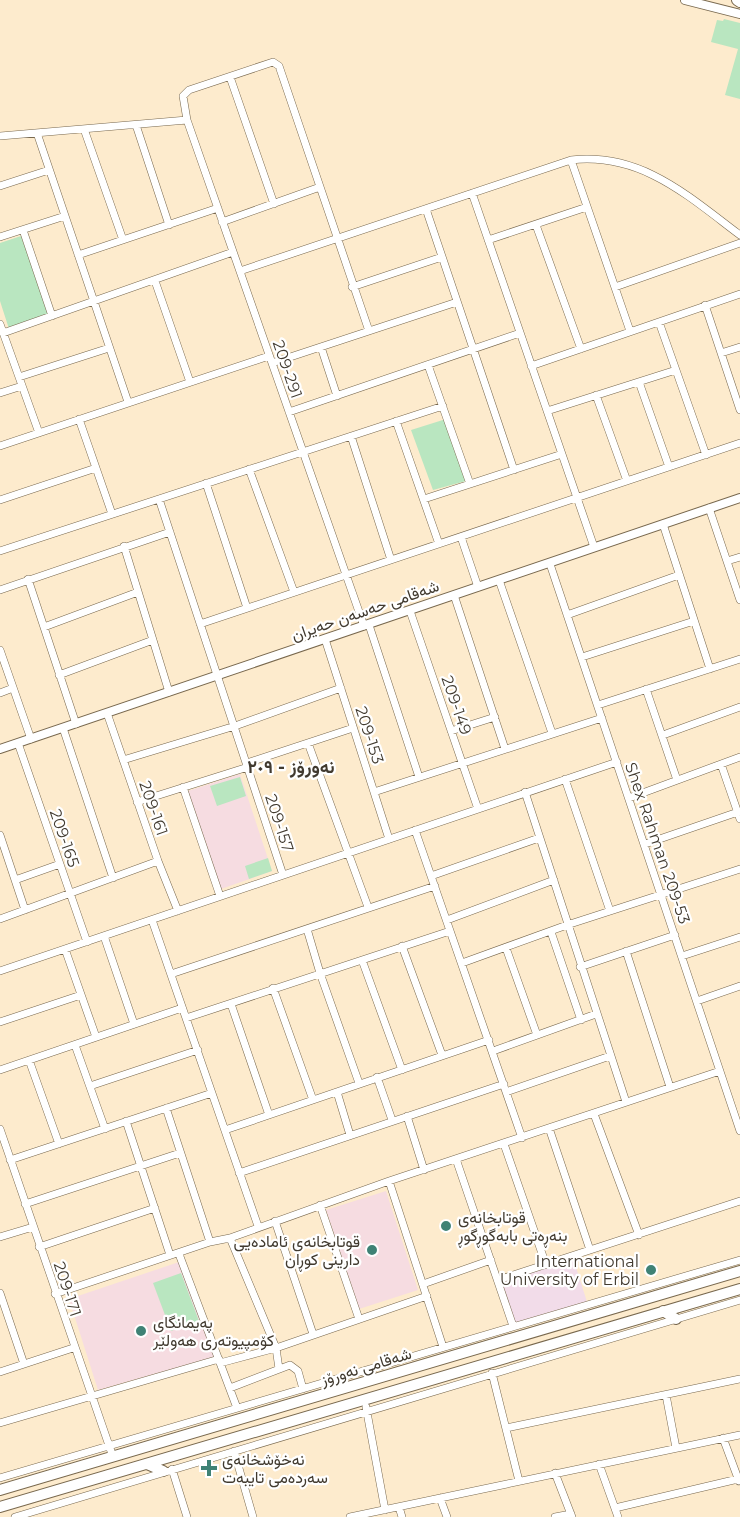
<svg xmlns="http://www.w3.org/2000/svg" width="740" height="1517" font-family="Montserrat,Vazirmatn,sans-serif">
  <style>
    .education { fill: #f6dce1 }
    .medical { fill: #f2dce9 }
    .green { fill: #b9e6c0 }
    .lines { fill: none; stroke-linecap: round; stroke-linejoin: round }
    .minor-casing { stroke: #78684e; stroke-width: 8 }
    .tertiary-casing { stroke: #78684e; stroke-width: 10 }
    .primary-casing { stroke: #78684e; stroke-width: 12 }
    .trunk-casing { stroke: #78684e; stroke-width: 12 }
    .minor { stroke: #fff; stroke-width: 7 }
    .tertiary { stroke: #fff; stroke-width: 8 }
    .primary { stroke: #fff; stroke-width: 10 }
    .trunk { stroke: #fff; stroke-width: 10 }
    .poi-dot { fill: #3f8275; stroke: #fff; stroke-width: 2 }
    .labels { text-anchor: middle; stroke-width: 4.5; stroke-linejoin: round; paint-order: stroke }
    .street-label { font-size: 16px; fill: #413a2f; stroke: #fff }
    .poi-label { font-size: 16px; fill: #413a2f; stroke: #fff; text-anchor: start }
    .neighbourhood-label { font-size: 18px; font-weight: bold; fill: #413a2f; stroke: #fff }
  </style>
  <rect width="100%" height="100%" fill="#fdebcd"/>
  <!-- education -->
  <path class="education" d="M 240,774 L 272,871 L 221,889 L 188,791 Z
    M 386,1191 L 418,1290 L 359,1309 L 326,1210 Z
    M 179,1262 L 214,1357 L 98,1390 L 69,1299 Z"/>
  <!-- medical -->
  <path class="medical" d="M 573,1258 L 588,1305 L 516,1326 L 502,1282 Z"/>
  <!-- green -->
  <path class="green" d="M 724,19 L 740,23 L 740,99 L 725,95 L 738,49 L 711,42 L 717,20 L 723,21 Z
    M 21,236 L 50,315 L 9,329 L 0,301 L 0,243 Z
    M 446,419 L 466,481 L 433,490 L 411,430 Z
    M 240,777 L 246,796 L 217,806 L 210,786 Z
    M 268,858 L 272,871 L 249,879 L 245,866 Z
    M 181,1273 L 199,1321 L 171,1331 L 153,1283 Z"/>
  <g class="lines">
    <!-- minor casing -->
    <g class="minor-casing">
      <path id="minor" d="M 230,77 L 274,204
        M 136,125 L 169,225
        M 84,129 L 123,240
        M 37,133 L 128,402
        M 0,136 L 187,120
        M 571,160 L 630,331
        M 0,186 L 49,170
        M 472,193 L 594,547
        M 426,209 L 514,470
        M 222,222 L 320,187
        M 536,225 L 581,349
        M 23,230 L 52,316
        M 0,237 L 65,216
        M 488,240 L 587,207
        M 78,255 L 218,208
        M 240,271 L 571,160 C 641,152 688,196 740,235
        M 155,281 L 190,382
        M 352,287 L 442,257
        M 615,287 L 740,243
        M 705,305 L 740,410
        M 659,322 L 706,455
        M 0,324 L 39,433
        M 3,333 L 233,252
        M 321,347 L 337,396
        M 721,353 L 740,347
        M 272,363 L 457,302
        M 428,365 L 470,484
        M 531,366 L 740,294
        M 19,377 L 109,348
        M 639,382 L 669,467
        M 0,393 L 22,386
        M 596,395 L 627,481
        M 547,411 L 676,370
        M 289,412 L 520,333
        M 79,419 L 112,514
        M 396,421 L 439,544
        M 351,436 L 391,560
        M 0,446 L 269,356
        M 249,469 L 294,592
        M 206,483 L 247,608
        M 159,499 L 283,875
        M 424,499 L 562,454
        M 0,500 L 96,468
        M 709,508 L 740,600
        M 663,524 L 710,669
        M 461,537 L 478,587
        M 124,546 L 169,692
        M 0,551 L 443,406
        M 727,561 L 740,557
        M 550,564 L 740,1131
        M 28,579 L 76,724
        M 499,580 L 552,733
        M 0,590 L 170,532
        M 454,595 L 505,749
        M 410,611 L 478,809
        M 567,615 L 679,575
        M 200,624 L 740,443
        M 369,625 L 419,777
        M 364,626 L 187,120 L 183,96 L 189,90 L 273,62 L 279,66 L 369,331
        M 44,627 L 138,592
        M 325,639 L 389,839
        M 0,650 L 31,739
        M 582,657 L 694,621
        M 59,675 L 153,640
        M 646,689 L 677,780
        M 0,693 L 13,688
        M 598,705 L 740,659
        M 107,713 L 158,861 L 178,911
        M 63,728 L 113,878
        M 451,731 L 495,717
        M 663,735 L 740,707
        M 18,743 L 87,942
        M 308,743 L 368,907
        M 123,760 L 235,726 L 341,688
        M 247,763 L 353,728
        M 721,764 L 740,819
        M 565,779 L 610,911
        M 183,787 L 220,896
        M 374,792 L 602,718
        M 525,792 L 626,1102
        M 629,798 L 740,757
        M 137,802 L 248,767
        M 415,830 L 522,1138
        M 0,835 L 25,910
        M 645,844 L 738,812
        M 431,876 L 539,838
        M 15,880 L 60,864
        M 0,919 L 158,861
        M 152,920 L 258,1226
        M 447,920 L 554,880
        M 307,929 L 320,973 L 359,1083
        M 551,932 L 581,1020
        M 104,936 L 134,1024
        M 402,946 L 442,1055
        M 506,948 L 537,1035
        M 65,949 L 96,1037
        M 626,951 L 670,1087
        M 682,956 L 740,937
        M 362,960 L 402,1070
        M 462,963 L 567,925 L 740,869
        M 580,967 L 675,935
        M 0,971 L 617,762
        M 171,974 L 435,886
        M 273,988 L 313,1100
        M 697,1001 L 740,986
        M 231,1004 L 269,1115
        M 186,1018 L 450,931
        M 0,1022 L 81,995
        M 75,1045 L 105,1129
        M 493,1051 L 596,1014
        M 29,1060 L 59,1144
        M 0,1070 L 182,1008
        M 377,1077 L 392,1120
        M 90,1086 L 198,1050
        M 337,1092 L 350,1135
        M 506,1092 L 610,1056
        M 166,1108 L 210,1242
        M 594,1114 L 639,1235
        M 407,1116 L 424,1170
        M 126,1121 L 170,1255
        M 549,1128 L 590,1250
        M 0,1129 L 113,1457
        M 225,1130 L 489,1040
        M 504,1144 L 546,1265
        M 456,1159 L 513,1326
        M 10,1160 L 212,1093
        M 239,1173 L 504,1084
        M 389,1181 L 443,1347
        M 25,1204 L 180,1153
        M 320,1205 L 359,1319
        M 275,1221 L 313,1334
        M 0,1237 L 33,1227
        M 230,1238 L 276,1348 L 279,1369
        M 39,1247 L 155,1208
        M 179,1254 L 237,1408
        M 498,1280 L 740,1201
        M 423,1284 L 491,1260
        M 0,1293 L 24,1364
        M 55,1294 L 210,1242 L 230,1238 L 389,1181 L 720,1071
        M 220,1363 L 276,1348 L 427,1296
        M 0,1372 L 73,1348
        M 492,1373 L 519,1481
        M 230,1388 L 290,1365 L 298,1371 L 303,1389
        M 666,1395 L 676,1448
        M 366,1407 L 385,1510
        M 0,1423 L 219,1359
        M 506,1428 L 740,1379
        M 723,1438 L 739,1481
        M 234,1451 L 253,1517
        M 599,1464 L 618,1517
        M 172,1469 L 187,1517
        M 555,1473 L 572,1517
        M 0,1478 L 740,1260
        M 440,1498 L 447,1517
        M 399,1507 L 402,1517
        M 615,1508 L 738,1479
        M 15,1517 L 740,1300
        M 350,1517 L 740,1435
        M 555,1517 L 571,1514"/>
    </g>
    <!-- tertiary casing -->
    <g class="tertiary-casing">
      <path id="tertiary" d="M 685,0 L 740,14
        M 0,749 L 740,498"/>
    </g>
    <!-- primary casing -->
    <g class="primary-casing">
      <path id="primary" d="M 663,1311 L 676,1319
        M 147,1464 L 163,1471
        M 0,1490 L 740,1271
        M 0,1507 L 740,1289"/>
    </g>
    <!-- trunk casing -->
    <g class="trunk-casing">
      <path id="trunk" d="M 737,0 L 740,2"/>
    </g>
    <!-- minor -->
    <use href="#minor" class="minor"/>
    <!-- tertiary -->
    <use href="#tertiary" class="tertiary"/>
    <!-- primary -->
    <use href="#primary" class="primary"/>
    <!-- trunk -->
    <use href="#trunk" class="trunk"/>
  </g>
  <!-- markers -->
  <g class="poi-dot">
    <circle cx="446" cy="1226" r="6"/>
    <circle cx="372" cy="1250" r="6"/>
    <circle cx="651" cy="1270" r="6"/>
    <circle cx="141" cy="1331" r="6"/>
    <path d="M206 1459h6v6h6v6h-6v6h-6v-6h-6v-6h6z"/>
  </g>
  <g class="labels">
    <!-- street labels -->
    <g class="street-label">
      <text transform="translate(288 369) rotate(71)" y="6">209-291</text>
      <text transform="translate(365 610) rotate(-19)" y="6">شەقامی حەسەن حەیران</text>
      <text transform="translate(457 705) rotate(71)" y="6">209-149</text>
      <text transform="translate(370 735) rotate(72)" y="6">209-153</text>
      <text transform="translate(154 808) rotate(71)" y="6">209-161</text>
      <text transform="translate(280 823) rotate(72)" y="6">209-157</text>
      <text transform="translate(65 838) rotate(71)" y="6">209-165</text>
      <text transform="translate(658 843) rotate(71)" y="6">Shex Rahman 209-53</text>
      <text transform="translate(68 1289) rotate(72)" y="6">209-171</text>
      <text transform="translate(366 1366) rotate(-17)" y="6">شەقامی نەورۆز</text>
    </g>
    <!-- poi labels -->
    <g class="poi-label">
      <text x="458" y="1223">قوتابخانەی<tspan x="458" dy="18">بنەڕەتی بابەگوڕگوڕ</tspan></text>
      <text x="360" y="1247" text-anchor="end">قوتابخانەی ئامادەیی<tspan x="360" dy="18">دارینی کوڕان</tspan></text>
      <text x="639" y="1267" text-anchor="end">International<tspan x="639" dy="18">University of Erbil</tspan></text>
      <text x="153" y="1328">پەیمانگای<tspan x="153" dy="18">کۆمپیوتەری هەولێر</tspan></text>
      <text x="222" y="1465">نەخۆشخانەی<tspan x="222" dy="18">سەردەمی تایبەت</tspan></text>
    </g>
    <!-- neighbourhood labels -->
    <g class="neighbourhood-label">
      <text x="291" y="773">نەورۆز - ٢٠٩</text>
    </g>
  </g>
</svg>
